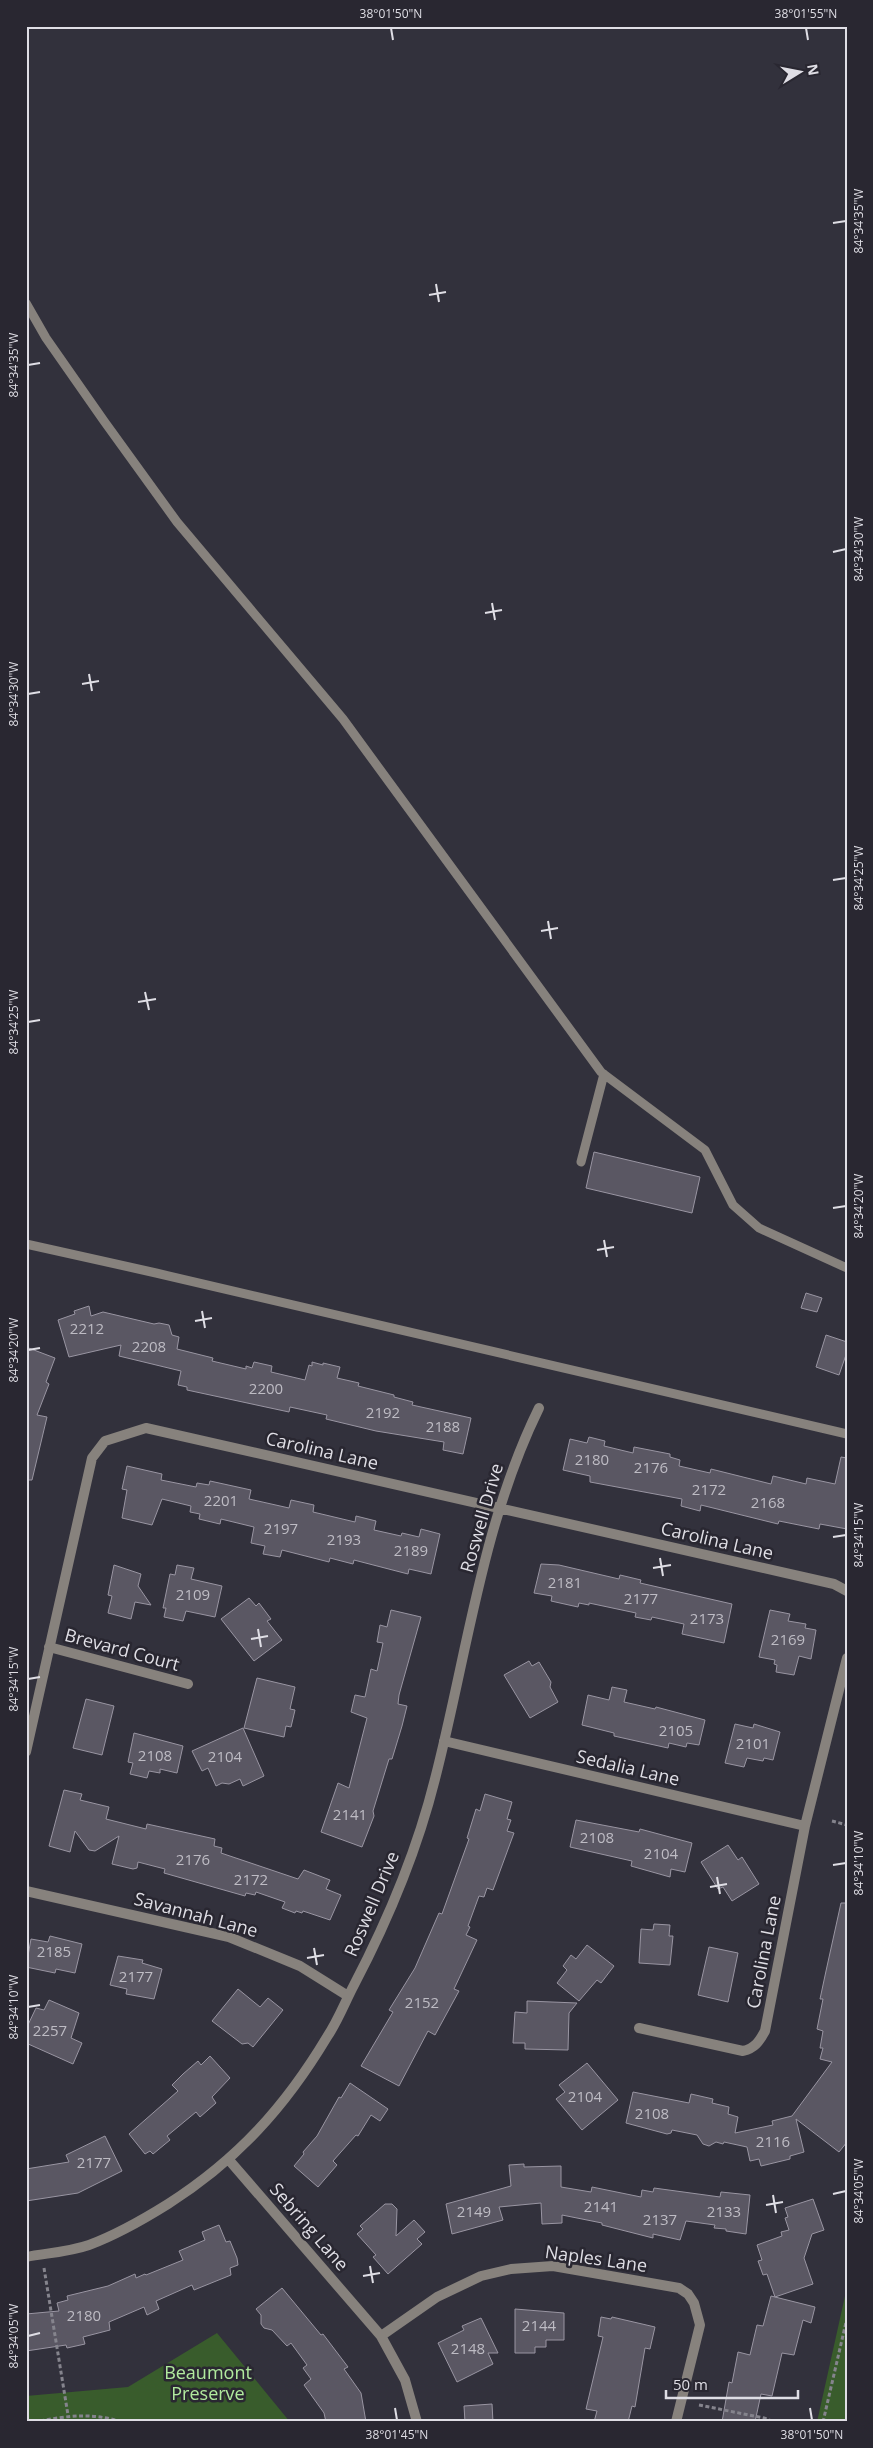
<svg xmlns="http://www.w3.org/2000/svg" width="873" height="2448" font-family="'Open Sans',sans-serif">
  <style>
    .park { fill: #395c2c }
    .building { fill: #5a5763; stroke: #9995a2 }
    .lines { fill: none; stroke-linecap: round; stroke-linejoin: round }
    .path { stroke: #85848d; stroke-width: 3; stroke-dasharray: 4 2.5; stroke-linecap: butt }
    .service { stroke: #87827d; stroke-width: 9 }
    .minor { stroke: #87827d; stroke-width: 10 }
    .ticks { fill: none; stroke: #dfdee5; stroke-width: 2 }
    .labels { text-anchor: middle; stroke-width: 5; stroke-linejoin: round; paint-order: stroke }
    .number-label { font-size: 15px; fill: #bebcc4 }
    .street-label { font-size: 18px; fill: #dfdee5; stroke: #292731 }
    .park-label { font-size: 18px; fill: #b1ea9e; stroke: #292731 }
    .neatline { fill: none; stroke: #dfdee5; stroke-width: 2 }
    .ticks-label { font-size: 12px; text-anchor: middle; fill: #dfdee5 }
  </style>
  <rect width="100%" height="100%" fill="#32313c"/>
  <!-- park -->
  <path class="park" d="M 847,2287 L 847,2422 L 817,2422 Z
    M 217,2333 L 290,2422 L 26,2422 L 26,2396 L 128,2387 Z"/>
  <!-- building -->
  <path class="building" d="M 594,1152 L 700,1177 L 692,1213 L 586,1188 Z
    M 806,1293 L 822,1298 L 817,1312 L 801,1308 Z
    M 89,1306 L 91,1316 L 103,1312 L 154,1324 L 159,1323 L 169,1325 L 172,1335 L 179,1337 L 177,1349 L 213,1358 L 212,1361 L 246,1369 L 246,1366 L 252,1368 L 254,1362 L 272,1366 L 271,1372 L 305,1380 L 309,1365 L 312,1366 L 312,1362 L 323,1365 L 323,1363 L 340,1367 L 337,1378 L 359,1383 L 358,1386 L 394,1395 L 394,1397 L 413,1402 L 412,1405 L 471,1418 L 463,1454 L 443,1450 L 444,1442 L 376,1431 L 326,1419 L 327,1415 L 290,1407 L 289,1412 L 187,1390 L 187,1387 L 178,1385 L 181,1371 L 119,1356 L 121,1345 L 69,1357 L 58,1320 L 75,1314 L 74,1311 Z
    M 826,1335 L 847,1342 L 847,1352 L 839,1375 L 816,1367 Z
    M 26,1347 L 55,1358 L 46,1382 L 49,1384 L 37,1415 L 47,1417 L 32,1480 L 26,1480 Z
    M 589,1437 L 605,1441 L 604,1446 L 633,1453 L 634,1447 L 670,1454 L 670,1457 L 680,1460 L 679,1466 L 710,1473 L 711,1469 L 771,1484 L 773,1476 L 806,1484 L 807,1478 L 835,1484 L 841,1457 L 847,1458 L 847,1529 L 820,1524 L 819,1529 L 779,1521 L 778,1524 L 701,1505 L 700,1511 L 681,1506 L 682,1499 L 590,1482 L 590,1476 L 563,1470 L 570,1439 L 587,1443 Z
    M 127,1466 L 162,1474 L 161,1480 L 196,1487 L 197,1483 L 209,1485 L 210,1481 L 251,1490 L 249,1499 L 289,1508 L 291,1500 L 314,1505 L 313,1512 L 355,1522 L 356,1516 L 376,1521 L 374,1530 L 401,1536 L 402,1533 L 419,1537 L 421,1529 L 440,1534 L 431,1574 L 409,1569 L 408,1574 L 354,1560 L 353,1564 L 330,1558 L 329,1562 L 282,1550 L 280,1557 L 263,1554 L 265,1546 L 251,1543 L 254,1527 L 221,1519 L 220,1524 L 199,1519 L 200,1514 L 190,1512 L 191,1506 L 162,1499 L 152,1525 L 122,1518 L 127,1490 L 122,1489 Z
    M 541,1564 L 559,1565 L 619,1579 L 620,1575 L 641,1580 L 640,1583 L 732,1604 L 724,1643 L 682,1634 L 684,1624 L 652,1617 L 651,1620 L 635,1617 L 636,1613 L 589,1603 L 589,1605 L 579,1603 L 578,1607 L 551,1601 L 552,1596 L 534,1593 Z
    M 114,1565 L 141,1574 L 138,1586 L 151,1605 L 135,1602 L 131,1619 L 108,1613 L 112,1596 L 108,1595 Z
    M 177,1565 L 194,1568 L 191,1579 L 222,1586 L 215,1617 L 186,1611 L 183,1621 L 164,1617 L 166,1608 L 163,1608 L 170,1574 L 175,1575 Z
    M 249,1598 L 256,1606 L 259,1603 L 271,1619 L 267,1621 L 282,1640 L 254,1661 L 221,1619 Z
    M 391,1610 L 421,1617 L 399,1695 L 398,1704 L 407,1706 L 402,1726 L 392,1759 L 389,1759 L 373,1811 L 374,1816 L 362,1847 L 321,1832 L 338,1783 L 349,1788 L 367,1718 L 351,1712 L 355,1695 L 365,1697 L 371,1669 L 377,1671 L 383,1643 L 377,1642 L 380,1625 L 387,1627 Z
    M 770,1610 L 790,1614 L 788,1621 L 806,1624 L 805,1628 L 816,1630 L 811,1659 L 799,1656 L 794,1675 L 776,1672 L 777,1665 L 774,1664 L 775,1660 L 759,1657 Z
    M 529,1661 L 532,1666 L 539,1662 L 551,1682 L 550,1687 L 558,1702 L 530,1718 L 504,1675 Z
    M 257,1678 L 295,1687 L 290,1709 L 295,1710 L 291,1727 L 286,1726 L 284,1737 L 244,1728 Z
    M 612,1687 L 627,1690 L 624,1702 L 655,1709 L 656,1707 L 705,1720 L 699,1745 L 687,1743 L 686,1747 L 669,1743 L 668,1748 L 614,1736 L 614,1733 L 582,1725 L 588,1695 L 609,1700 Z
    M 86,1699 L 114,1706 L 102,1755 L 73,1748 Z
    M 735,1724 L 753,1728 L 754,1724 L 780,1732 L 773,1760 L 764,1758 L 763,1761 L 747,1758 L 744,1767 L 725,1763 Z
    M 243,1728 L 264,1776 L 243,1786 L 240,1779 L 229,1784 L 222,1783 L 216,1786 L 208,1768 L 202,1771 L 192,1751 Z
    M 134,1733 L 183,1746 L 177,1773 L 160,1769 L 160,1773 L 149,1771 L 147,1778 L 130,1774 L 133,1763 L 128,1762 Z
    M 64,1790 L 82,1794 L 80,1800 L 109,1807 L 106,1819 L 146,1829 L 147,1824 L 215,1839 L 214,1846 L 222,1848 L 221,1853 L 298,1879 L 304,1870 L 330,1880 L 326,1889 L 341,1895 L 330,1920 L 303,1911 L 302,1913 L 296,1911 L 295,1913 L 282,1908 L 285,1902 L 256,1892 L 255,1895 L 246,1893 L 245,1896 L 164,1873 L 165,1869 L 138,1862 L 137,1868 L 133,1869 L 112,1864 L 119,1836 L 95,1851 L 89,1850 L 75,1831 L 70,1852 L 49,1846 Z
    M 485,1794 L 512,1802 L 507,1819 L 511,1820 L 507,1831 L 514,1833 L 493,1890 L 487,1888 L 484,1897 L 479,1896 L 468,1926 L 470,1927 L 466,1935 L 477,1940 L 454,1989 L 459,1991 L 435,2035 L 428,2031 L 399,2086 L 361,2066 L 393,2012 L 389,2010 L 415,1968 L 439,1913 L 442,1914 L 469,1839 L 467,1838 L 476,1809 L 480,1811 Z
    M 576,1820 L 639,1832 L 640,1829 L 692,1843 L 685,1872 L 671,1869 L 670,1877 L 631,1866 L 632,1861 L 570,1847 Z
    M 728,1845 L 738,1860 L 742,1857 L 759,1884 L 732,1901 L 723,1887 L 718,1889 L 701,1862 Z
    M 841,1903 L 847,1903 L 847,2142 L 839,2152 L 796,2119 L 804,2152 L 790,2156 L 790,2159 L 761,2166 L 759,2159 L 750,2161 L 747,2147 L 724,2142 L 723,2144 L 716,2142 L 709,2146 L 703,2144 L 697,2135 L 672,2130 L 671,2133 L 667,2134 L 626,2123 L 633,2092 L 689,2103 L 691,2094 L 713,2099 L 712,2103 L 729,2107 L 728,2114 L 738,2117 L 735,2133 L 773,2125 L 772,2121 L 792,2116 L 832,2062 L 820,2059 L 823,2048 L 820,2048 L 823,2031 L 817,2029 L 823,1999 L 820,1999 L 826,1971 Z
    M 654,1924 L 670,1925 L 669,1936 L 673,1936 L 670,1965 L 639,1963 L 641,1929 L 653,1930 Z
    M 50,1936 L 82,1944 L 75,1973 L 56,1969 L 55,1973 L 26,1967 L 31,1939 L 48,1942 Z
    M 587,1945 L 614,1966 L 601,1983 L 597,1980 L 579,2001 L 557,1983 L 567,1970 L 563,1966 L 571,1955 L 576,1959 Z
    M 709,1947 L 738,1953 L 728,2002 L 698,1995 Z
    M 118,1956 L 143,1960 L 142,1963 L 162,1969 L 154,1999 L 126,1994 L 127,1989 L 110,1985 Z
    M 238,1989 L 260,2007 L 268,1998 L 283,2010 L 253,2047 L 248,2043 L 242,2044 L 212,2021 Z
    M 49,2000 L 79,2013 L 71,2038 L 82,2043 L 73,2064 L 26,2043 L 26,2029 L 36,2008 L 44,2010 Z
    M 527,2001 L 577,2003 L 569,2013 L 568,2050 L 525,2049 L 525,2043 L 513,2043 L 515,2012 L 527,2013 Z
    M 210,2056 L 230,2078 L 212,2097 L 216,2103 L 200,2117 L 196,2112 L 167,2136 L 170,2140 L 153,2154 L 150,2151 L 145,2154 L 129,2134 L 178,2091 L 172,2085 L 183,2074 L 198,2061 L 201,2065 Z
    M 587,2063 L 618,2100 L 582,2130 L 556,2099 L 565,2092 L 559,2085 Z
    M 350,2083 L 388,2109 L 380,2121 L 371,2115 L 358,2136 L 356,2135 L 333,2161 L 337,2165 L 318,2187 L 294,2166 L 304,2154 L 303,2152 L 317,2136 L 339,2097 L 341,2098 Z
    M 105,2136 L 122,2171 L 78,2193 L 26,2201 L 26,2169 L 69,2162 L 66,2155 Z
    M 524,2164 L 524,2167 L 561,2166 L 561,2187 L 591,2192 L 592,2187 L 641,2197 L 642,2190 L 653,2192 L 654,2188 L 720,2197 L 721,2192 L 750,2195 L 746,2234 L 726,2231 L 726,2229 L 714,2228 L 715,2225 L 686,2221 L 680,2240 L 653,2234 L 653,2238 L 602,2225 L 602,2223 L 562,2215 L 562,2223 L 542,2224 L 541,2203 L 499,2207 L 503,2220 L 452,2234 L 446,2204 L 511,2186 L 509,2165 Z
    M 813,2199 L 824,2230 L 812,2234 L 804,2258 L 813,2284 L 775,2297 L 767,2274 L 763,2275 L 758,2261 L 762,2260 L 757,2245 L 782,2236 L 781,2232 L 789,2230 L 785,2218 L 788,2217 L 785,2208 Z
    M 385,2204 L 392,2204 L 397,2209 L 396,2236 L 414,2220 L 425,2232 L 417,2239 L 422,2244 L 388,2274 L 373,2257 L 376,2255 L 357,2234 L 363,2229 L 360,2226 Z
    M 219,2225 L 226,2242 L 230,2241 L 237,2258 L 238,2265 L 230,2268 L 231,2275 L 194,2290 L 192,2285 L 156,2301 L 159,2309 L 147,2315 L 144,2307 L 109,2322 L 110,2330 L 83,2337 L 85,2344 L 67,2348 L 66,2345 L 26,2351 L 26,2314 L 59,2311 L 57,2303 L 68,2300 L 67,2296 L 108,2286 L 135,2274 L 136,2278 L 145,2274 L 146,2275 L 183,2260 L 179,2251 L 205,2240 L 202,2232 Z
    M 282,2288 L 321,2335 L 323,2334 L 348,2367 L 344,2369 L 361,2393 L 366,2422 L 326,2422 L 324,2413 L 304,2385 L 311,2379 L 303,2368 L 307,2365 L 291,2343 L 287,2346 L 272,2330 L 264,2328 L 261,2324 L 261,2315 L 256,2309 Z
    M 771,2296 L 815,2307 L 811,2323 L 803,2320 L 794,2355 L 782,2353 L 772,2396 L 761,2394 L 755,2422 L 722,2422 L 729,2382 L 732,2383 L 738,2352 L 750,2355 L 757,2325 L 763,2326 Z
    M 515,2309 L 564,2313 L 564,2340 L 546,2340 L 546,2347 L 535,2347 L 535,2353 L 515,2353 Z
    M 601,2317 L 611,2319 L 612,2317 L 655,2327 L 650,2349 L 645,2348 L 635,2407 L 632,2406 L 628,2422 L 594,2422 L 597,2411 L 586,2409 L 603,2337 L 598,2336 Z
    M 481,2318 L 498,2353 L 488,2353 L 493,2364 L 457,2382 L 438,2343 L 464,2330 L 462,2326 Z
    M 492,2404 L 493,2422 L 465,2422 L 464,2406 Z"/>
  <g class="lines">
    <!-- path -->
    <path class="path" d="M 832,1821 L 847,1825
      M 44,2268 L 68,2415
      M 699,2405 L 764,2418 L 774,2422
      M 34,2422 C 67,2416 89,2412 123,2422
      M 823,2422 L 847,2318"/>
    <!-- service -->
    <path class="service" d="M 26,303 L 46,338 L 104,421 L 177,522 L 343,719 L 601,1072 L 705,1150 L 733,1205 L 759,1228 L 847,1268
      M 581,1162 L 604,1074
      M 26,1244 L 156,1273 L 847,1434"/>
    <!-- minor -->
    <path class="minor" d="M 49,1647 L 188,1684
      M 444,1741 L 805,1826
      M 26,1752 L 92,1458 L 105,1441 L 146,1428 L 834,1584 L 847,1591
      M 26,1891 L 229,1937 L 300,1966 L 348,1996
      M 639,2028 L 743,2051 C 755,2048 759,2042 765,2031 L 805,1826 L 847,1658
      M 229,2160 L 381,2336 L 405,2380 L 417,2422
      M 26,2257 C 47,2253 69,2252 89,2245 C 116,2235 144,2219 168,2204 C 238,2159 285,2107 327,2037 C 338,2021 345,2002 354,1985 C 388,1920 417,1851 435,1779 C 467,1655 482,1524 539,1408
      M 381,2336 L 437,2297 L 481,2276 L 511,2269 L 553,2266 L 679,2288 L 688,2294 L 694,2303 L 700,2325 L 676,2422"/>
  </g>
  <!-- ticks -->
  <path class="ticks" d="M 391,28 L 393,40M 806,28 L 808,40M 833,223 L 846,221M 436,284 L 439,302M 429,295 L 446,292M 28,365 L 40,363M 833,552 L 846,549M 492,603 L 495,620M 485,613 L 502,610M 89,674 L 92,691M 82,684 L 99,681M 28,694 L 40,692M 833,880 L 846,878M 548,921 L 551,939M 541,931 L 558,928M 145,992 L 149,1010M 138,1002 L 156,999M 28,1022 L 40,1020M 833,1208 L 846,1206M 604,1240 L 607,1257M 597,1250 L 614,1247M 202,1311 L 205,1328M 195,1321 L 212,1318M 28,1350 L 40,1348M 833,1537 L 846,1535M 660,1558 L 663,1576M 653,1568 L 671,1565M 258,1629 L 261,1647M 251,1639 L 268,1636M 28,1679 L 40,1677M 833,1865 L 846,1863M 717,1877 L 720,1894M 710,1887 L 727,1884M 314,1948 L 317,1965M 307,1958 L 324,1955M 28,2007 L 40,2005M 833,2194 L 846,2191M 773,2195 L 776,2213M 766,2205 L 783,2202M 370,2266 L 373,2283M 363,2276 L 380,2273M 28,2336 L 40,2333M 395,2408 L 397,2420M 810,2408 L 812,2420"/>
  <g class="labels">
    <!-- number labels -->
    <g class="number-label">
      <text x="87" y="1334">2212</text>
      <text x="149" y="1352">2208</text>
      <text x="266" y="1394">2200</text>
      <text x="383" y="1418">2192</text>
      <text x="443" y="1432">2188</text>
      <text x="592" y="1465">2180</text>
      <text x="651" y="1473">2176</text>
      <text x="709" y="1495">2172</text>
      <text x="221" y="1506">2201</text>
      <text x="768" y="1508">2168</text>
      <text x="281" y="1534">2197</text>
      <text x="344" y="1545">2193</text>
      <text x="411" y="1556">2189</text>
      <text x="565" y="1588">2181</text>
      <text x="193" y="1600">2109</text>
      <text x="641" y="1604">2177</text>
      <text x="707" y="1624">2173</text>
      <text x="788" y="1645">2169</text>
      <text x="676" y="1736">2105</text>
      <text x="753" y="1749">2101</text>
      <text x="155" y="1761">2108</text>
      <text x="225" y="1762">2104</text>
      <text x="350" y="1820">2141</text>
      <text x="597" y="1843">2108</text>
      <text x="661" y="1859">2104</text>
      <text x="193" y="1865">2176</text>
      <text x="251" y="1885">2172</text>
      <text x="54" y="1957">2185</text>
      <text x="136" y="1982">2177</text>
      <text x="422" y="2008">2152</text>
      <text x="50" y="2036">2257</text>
      <text x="585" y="2102">2104</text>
      <text x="652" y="2119">2108</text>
      <text x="773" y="2147">2116</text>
      <text x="94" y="2168">2177</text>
      <text x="601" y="2212">2141</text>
      <text x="474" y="2217">2149</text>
      <text x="724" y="2217">2133</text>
      <text x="660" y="2225">2137</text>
      <text x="84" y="2321">2180</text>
      <text x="539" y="2331">2144</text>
      <text x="468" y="2354">2148</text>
    </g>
    <!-- street labels -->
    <g class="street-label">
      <text transform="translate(322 1451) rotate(13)" y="6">Carolina Lane</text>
      <text transform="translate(482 1518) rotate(-74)" y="6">Roswell Drive</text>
      <text transform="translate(717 1541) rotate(13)" y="6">Carolina Lane</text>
      <text transform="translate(122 1650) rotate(15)" y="6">Brevard Court</text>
      <text transform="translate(628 1768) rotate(13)" y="6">Sedalia Lane</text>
      <text transform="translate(372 1904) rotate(-67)" y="6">Roswell Drive</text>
      <text transform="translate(196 1915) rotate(15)" y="6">Savannah Lane</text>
      <text transform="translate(764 1952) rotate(-79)" y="6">Carolina Lane</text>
      <text transform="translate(309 2227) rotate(49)" y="6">Sebring Lane</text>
      <text transform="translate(596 2259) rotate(8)" y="6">Naples Lane</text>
    </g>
    <!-- park labels -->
    <g class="park-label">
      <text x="208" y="2379">Beaumont<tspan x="208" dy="21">Preserve</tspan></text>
    </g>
  </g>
  <!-- border -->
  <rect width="873" height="2448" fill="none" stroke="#292731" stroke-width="55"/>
  <!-- north arrow -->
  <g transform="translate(800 72) rotate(80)" stroke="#292731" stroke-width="4" paint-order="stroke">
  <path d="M0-4L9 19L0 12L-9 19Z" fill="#dfdee5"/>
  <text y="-8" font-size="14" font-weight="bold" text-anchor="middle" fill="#dfdee5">N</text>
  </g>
  <!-- scale -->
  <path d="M666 2390v8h132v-8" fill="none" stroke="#dfdee5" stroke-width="2.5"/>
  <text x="673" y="2390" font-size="15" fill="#dfdee5" stroke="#292731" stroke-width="4" paint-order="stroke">50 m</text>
  <rect x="28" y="28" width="818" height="2392" class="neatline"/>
  <g class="ticks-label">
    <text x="391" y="18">38°01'50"N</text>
    <text x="806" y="18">38°01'55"N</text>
    <text transform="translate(859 221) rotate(-90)" y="4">84°34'35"W</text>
    <text transform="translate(14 365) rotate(-90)" y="4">84°34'35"W</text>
    <text transform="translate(859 549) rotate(-90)" y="4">84°34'30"W</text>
    <text transform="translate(14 694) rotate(-90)" y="4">84°34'30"W</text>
    <text transform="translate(859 878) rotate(-90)" y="4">84°34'25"W</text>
    <text transform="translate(14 1022) rotate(-90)" y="4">84°34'25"W</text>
    <text transform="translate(859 1206) rotate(-90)" y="4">84°34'20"W</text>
    <text transform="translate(14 1350) rotate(-90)" y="4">84°34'20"W</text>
    <text transform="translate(859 1535) rotate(-90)" y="4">84°34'15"W</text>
    <text transform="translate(14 1679) rotate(-90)" y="4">84°34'15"W</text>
    <text transform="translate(859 1863) rotate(-90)" y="4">84°34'10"W</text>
    <text transform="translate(14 2007) rotate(-90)" y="4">84°34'10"W</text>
    <text transform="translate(859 2191) rotate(-90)" y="4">84°34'05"W</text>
    <text transform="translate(14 2336) rotate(-90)" y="4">84°34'05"W</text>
    <text x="397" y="2439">38°01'45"N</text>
    <text x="812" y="2439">38°01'50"N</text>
  </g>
</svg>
